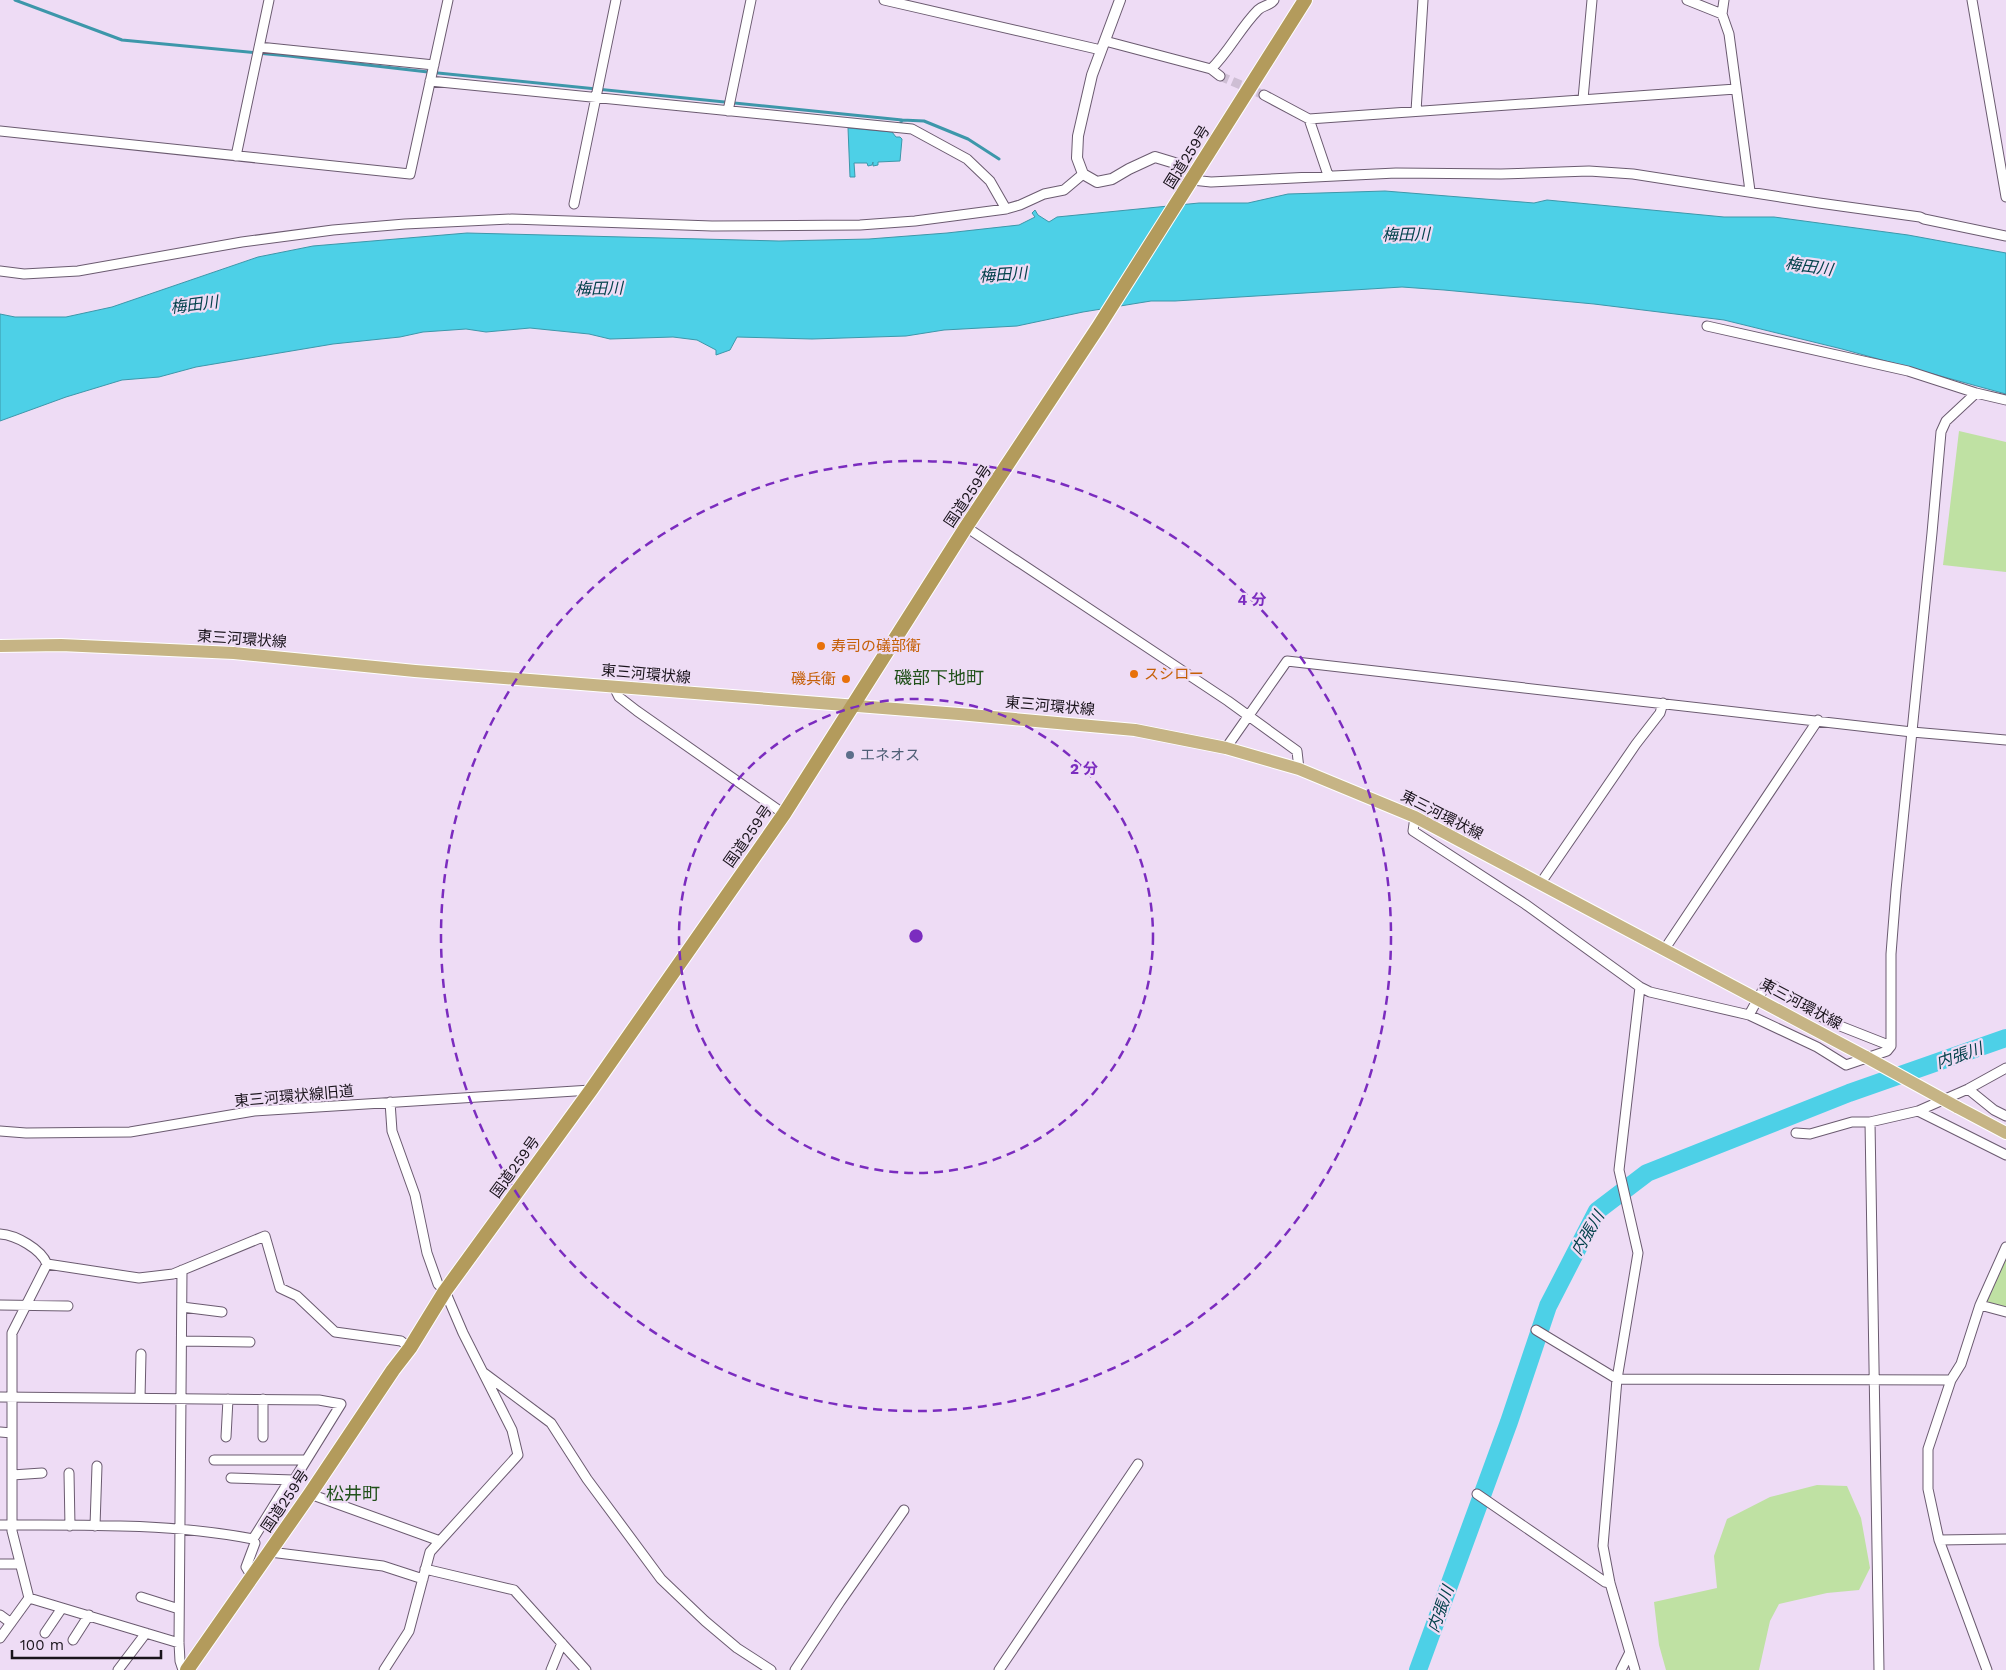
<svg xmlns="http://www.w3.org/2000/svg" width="2006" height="1670" font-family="'Work Sans','Noto Sans JP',sans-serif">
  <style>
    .green { fill: #bfe1a3 }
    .water { fill: #4dd0e7; stroke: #3d97aa }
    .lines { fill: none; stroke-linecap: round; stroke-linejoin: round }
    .stream { stroke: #3d97aa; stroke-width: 3 }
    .river { stroke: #4dd0e7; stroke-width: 18 }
    .minor-tunnel { stroke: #cebed4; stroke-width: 9; stroke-dasharray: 9 4.5; stroke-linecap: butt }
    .minor-casing { stroke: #6b5b70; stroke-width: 11 }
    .tertiary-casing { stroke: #6b5b70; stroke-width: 12 }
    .primary-casing { stroke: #fff; stroke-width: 14 }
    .trunk-casing { stroke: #fff; stroke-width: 16 }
    .minor { stroke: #fff; stroke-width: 9 }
    .tertiary { stroke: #fff; stroke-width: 10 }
    .primary { stroke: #c6b485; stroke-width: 12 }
    .trunk { stroke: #b39b5c; stroke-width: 14 }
    .primary-bridge-casing { stroke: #fff; stroke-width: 14; stroke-linecap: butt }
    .primary-bridge { stroke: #c6b485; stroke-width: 12 }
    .ring { fill: none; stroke: #7b2cbf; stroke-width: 2.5; stroke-dasharray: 9 6 }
    .food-dot { fill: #e8710a; stroke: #eedcf5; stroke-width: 2 }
    .service-dot { fill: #5c6f8a; stroke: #eedcf5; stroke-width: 2 }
    .labels { text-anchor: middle; stroke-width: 4.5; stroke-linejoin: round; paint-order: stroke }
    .street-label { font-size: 15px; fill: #19131b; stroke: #eedcf5 }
    .food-label { font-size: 15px; fill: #c56008; stroke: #eedcf5; text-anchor: start }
    .service-label { font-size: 15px; fill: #4e5e75; stroke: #eedcf5; text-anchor: start }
    .water-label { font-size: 16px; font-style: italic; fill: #03414b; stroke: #eedcf5 }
    .quarter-label { font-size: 18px; fill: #21511a; stroke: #eedcf5 }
    .centre { fill: #7b2cbf; stroke: #eedcf5; stroke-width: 2.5 }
    .ring-label { font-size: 15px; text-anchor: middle; font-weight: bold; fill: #7b2cbf; stroke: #eedcf5; stroke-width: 4.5; stroke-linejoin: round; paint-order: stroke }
  </style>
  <rect width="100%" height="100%" fill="#eedcf5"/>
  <!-- green -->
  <path class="green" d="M 1959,431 L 2006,442 L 2006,572 L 1943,565 Z
    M 2006,1257 L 2006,1307 L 1987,1302 Z
    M 1817,1485 L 1847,1486 L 1861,1518 L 1870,1568 L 1859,1590 L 1827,1593 L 1779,1604 L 1770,1621 L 1759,1670 L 1666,1670 L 1659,1645 L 1654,1602 L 1717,1588 L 1714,1556 L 1727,1519 L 1770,1497 Z"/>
  <!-- water -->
  <path class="water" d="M 848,128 L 892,132 L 896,137 L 900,137 L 902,139 L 900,161 L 878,162 L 878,165 L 873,166 L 873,162 L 872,165 L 868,166 L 867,163 L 854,163 L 855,177 L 850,177 Z
    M 1385,191 L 1534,203 L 1547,200 L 1724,217 L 1774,217 L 1908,235 L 2006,253 L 2006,394 L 1842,349 L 1724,320 L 1594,304 L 1444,290 L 1402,287 L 1175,301 L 1151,301 L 1083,312 L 1017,326 L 944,330 L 906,336 L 812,339 L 737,337 L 730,350 L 716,355 L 716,350 L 697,340 L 673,337 L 610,339 L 589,334 L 530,328 L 486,332 L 466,329 L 423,332 L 400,337 L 333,344 L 196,367 L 159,377 L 122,380 L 66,397 L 0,421 L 0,314 L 15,317 L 66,317 L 112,307 L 258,257 L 313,246 L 467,233 L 779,241 L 869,239 L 947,233 L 1019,225 L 1035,217 L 1032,213 L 1035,210 L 1038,215 L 1049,222 L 1057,217 L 1199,203 L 1248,203 L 1288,194 Z"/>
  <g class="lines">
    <!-- stream -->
    <path class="stream" d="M 15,0 L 122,40 L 289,56 L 428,72 L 902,120 L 901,122
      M 902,120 L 924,121 L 968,139 L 999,159"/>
    <!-- river -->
    <path class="river" d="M 1418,1670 L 1509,1422 L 1548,1306 L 1597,1211 L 1647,1173 L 1849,1093 L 2006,1038"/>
    <!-- minor-tunnel -->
    <path class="minor-tunnel" d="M 1220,76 L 1264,95"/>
    <!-- minor casing -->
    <g class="minor-casing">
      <path id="minor" d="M 884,0 L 1101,50
        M 1687,0 L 1722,14
        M 1724,0 L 1722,14 L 1729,34 L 1750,191
        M 1972,0 L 2006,197
        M 1105,41 L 1211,69 L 1220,76
        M 259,47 L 434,65
        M 1211,69 C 1229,52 1240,28 1258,10 C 1263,5 1270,6 1274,0
        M 430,81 L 912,129 L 967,159 L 990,181 L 1006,209
        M 1264,95 L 1309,119 L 1736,89
        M 1583,99 L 1592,0
        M 728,111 L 751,0
        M 1416,111 L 1423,0
        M 1309,119 L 1328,175
        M 0,131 L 410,174 L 448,0
        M 236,156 L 269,0
        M 1192,180 L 1211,182 L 1396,173 L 1501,174 L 1589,171 L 1633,174 L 1819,203 L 1920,217 L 1924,219 L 2006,236
        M 574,204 L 616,0
        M 0,271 L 24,274 L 78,271 L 242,242 L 333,230 L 405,224 L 512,219 L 712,226 L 860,225 L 915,221 L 1006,209 L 1020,205 L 1044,194 L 1064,190 L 1083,174
        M 1707,326 L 1908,371 L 1976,393 L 2006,400
        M 966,527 L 1228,701 L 1297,751 L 1299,769
        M 614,687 L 619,697 L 637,711 L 784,814
        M 1226,748 L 1287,661 L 1912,732 L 2006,740
        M 1415,817 L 1413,831 L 1525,904 L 1640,987 L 1650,992 L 1749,1015 L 1765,986 L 1774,986 L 1830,1022 L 1891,1046 L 1891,954 L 1896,890 L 1932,533 L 1941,432 L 1946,421 L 1976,393
        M 1540,884 L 1636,744 L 1660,713 L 1663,703
        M 1664,950 L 1818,720
        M 1749,1015 L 1817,1047 L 1846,1065 L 1887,1051 L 1891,1046
        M 1968,1089 L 1994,1110 L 2006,1116
        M 1918,1111 L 1968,1089 L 2006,1068
        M 1870,1122 L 1879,1670
        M 0,1131 L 26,1133 L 130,1132 L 254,1111 L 591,1090
        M 1796,1133 L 1810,1134 L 1852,1122 L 1870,1122 L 1918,1111 L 2006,1155
        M 0,1234 C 16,1235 41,1249 47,1264 L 12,1333 L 12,1531 L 29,1598 L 0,1638
        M 47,1264 L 139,1278 L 173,1274 L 265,1236 L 280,1288 L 297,1296 L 335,1332 L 401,1341 L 410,1348
        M 182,1270 L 179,1643 L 180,1661 L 183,1670
        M 0,1305 L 68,1306
        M 1980,1305 L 2006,1312
        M 182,1307 L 222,1312
        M 1536,1330 L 1617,1379 L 1951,1380
        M 182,1341 L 250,1342
        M 484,1373 L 551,1423 L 587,1479 L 661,1579 L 705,1621 L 737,1648 L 771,1670
        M 0,1397 L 319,1400 L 341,1404 L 294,1480 L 286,1486 L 253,1539
        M 140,1398 L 141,1354
        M 263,1399 L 263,1437
        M 0,1432 L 12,1433
        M 226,1437 L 228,1399
        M 214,1460 L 306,1460
        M 69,1473 L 70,1526
        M 12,1475 L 42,1473
        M 231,1478 L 294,1480
        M 310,1494 L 440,1541
        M 1477,1494 L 1605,1582 L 1610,1583
        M 0,1525 C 84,1525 170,1523 253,1539 L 255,1543 L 246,1567 L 252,1577
        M 95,1526 L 97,1466
        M 1939,1540 L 2006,1539
        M 270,1552 L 383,1566 L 423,1579
        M 0,1564 L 20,1564
        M 425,1569 L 514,1590 L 586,1670
        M 141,1597 L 179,1609
        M 29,1598 L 179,1643
        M 0,1615 L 11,1623
        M 45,1633 L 62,1608
        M 73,1640 L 89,1615
        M 118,1670 L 146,1633
        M 384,1670 L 409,1631 L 430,1552 L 518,1455 L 512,1430 L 463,1333 L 445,1291 L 438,1284 L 427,1253 L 415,1195 L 392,1131 L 390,1102
        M 551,1670 L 562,1643
        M 795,1670 L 840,1602 L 904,1510
        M 999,1670 L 1138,1464
        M 1621,1670 L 1630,1652
        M 1635,1670 L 1610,1583 L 1603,1546 L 1617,1379 L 1638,1253 L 1619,1170 L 1640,987
        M 1987,1670 L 1939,1540 L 1928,1489 L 1928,1449 L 1951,1380 L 1961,1364 L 1980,1305 L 2006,1247"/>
    </g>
    <!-- tertiary casing -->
    <g class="tertiary-casing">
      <path id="tertiary" d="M 1120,0 L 1092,75 L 1078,136 L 1077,158 L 1083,174 L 1097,182 L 1112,179 L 1129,169 L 1155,157 L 1178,164 L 1192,180"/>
    </g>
    <!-- primary casing -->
    <g class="primary-casing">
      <path id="primary" d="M 0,646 L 61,645 L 234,653 L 415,671 L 959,714 L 1135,730 L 1226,748 L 1299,769 L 1415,817 L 1866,1057
        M 1957,1107 L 2006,1133"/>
    </g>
    <!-- trunk casing -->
    <g class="trunk-casing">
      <path id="trunk" d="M 187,1670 L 310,1494 L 393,1370 L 410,1348 L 445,1291 L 591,1090 L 784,814 L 966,527 L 1099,326 L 1305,0"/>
    </g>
    <!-- minor -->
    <use href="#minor" class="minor"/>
    <!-- tertiary -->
    <use href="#tertiary" class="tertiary"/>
    <!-- primary -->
    <use href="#primary" class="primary"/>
    <!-- trunk -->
    <use href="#trunk" class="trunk"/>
    <!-- primary-bridge casing -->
    <g class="primary-bridge-casing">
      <path id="primary-bridge" d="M 1866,1057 L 1957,1107"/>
    </g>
    <!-- primary-bridge -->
    <use href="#primary-bridge" class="primary-bridge"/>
  </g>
  <!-- distance rings -->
  <g class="ring">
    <circle cx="916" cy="936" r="237"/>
    <circle cx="916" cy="936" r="475"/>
  </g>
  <!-- markers -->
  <g class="food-dot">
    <circle cx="821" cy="646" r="5"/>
    <circle cx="1134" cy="674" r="5"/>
    <circle cx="846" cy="679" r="5"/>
  </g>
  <circle class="service-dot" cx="850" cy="755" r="5"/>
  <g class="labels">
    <!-- street labels -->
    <g class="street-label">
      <text transform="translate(1187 157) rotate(-58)" y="5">国道259号</text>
      <text transform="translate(968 496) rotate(-56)" y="5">国道259号</text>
      <text transform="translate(242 639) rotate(4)" y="5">東三河環状線</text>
      <text transform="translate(646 674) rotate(5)" y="5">東三河環状線</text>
      <text transform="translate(1050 706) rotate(5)" y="5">東三河環状線</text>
      <text transform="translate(1442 815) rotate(27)" y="5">東三河環状線</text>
      <text transform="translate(748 836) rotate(-55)" y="5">国道259号</text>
      <text transform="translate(1801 1004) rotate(28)" y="5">東三河環状線</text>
      <text transform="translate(294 1096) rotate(-5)" y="5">東三河環状線旧道</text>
      <text transform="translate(515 1167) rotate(-54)" y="5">国道259号</text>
      <text transform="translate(285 1501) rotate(-56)" y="5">国道259号</text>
    </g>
    <!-- food labels -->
    <g class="food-label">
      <text x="831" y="651">寿司の礒部衛</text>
      <text x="1144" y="679">スシロー</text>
      <text x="836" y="684" text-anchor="end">磯兵衛</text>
    </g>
    <!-- service labels -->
    <g class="service-label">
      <text x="860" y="760">エネオス</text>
    </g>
    <!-- water labels -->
    <g class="water-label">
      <text transform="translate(1406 234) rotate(-1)" y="6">梅田川</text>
      <text transform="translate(1809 266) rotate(8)" y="6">梅田川</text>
      <text transform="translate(1003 274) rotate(-4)" y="6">梅田川</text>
      <text transform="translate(599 288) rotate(-1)" y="6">梅田川</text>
      <text transform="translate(194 304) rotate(-7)" y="6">梅田川</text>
      <text transform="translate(1959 1055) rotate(-19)" y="6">内張川</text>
      <text transform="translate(1587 1233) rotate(-59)" y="6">内張川</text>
      <text transform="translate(1440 1609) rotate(-70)" y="6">内張川</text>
    </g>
    <!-- quarter labels -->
    <g class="quarter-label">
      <text x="939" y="684">磯部下地町</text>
      <text x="353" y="1500">松井町</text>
    </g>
  </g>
  <circle cx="916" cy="936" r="8" class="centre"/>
  <g class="ring-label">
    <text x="1252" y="605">4 分</text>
    <text x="1084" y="774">2 分</text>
  </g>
  <!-- scale -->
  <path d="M12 1650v8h149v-8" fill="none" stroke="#19131b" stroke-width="2.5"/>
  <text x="20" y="1650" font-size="15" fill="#19131b" stroke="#eedcf5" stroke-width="4" paint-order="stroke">100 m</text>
</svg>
